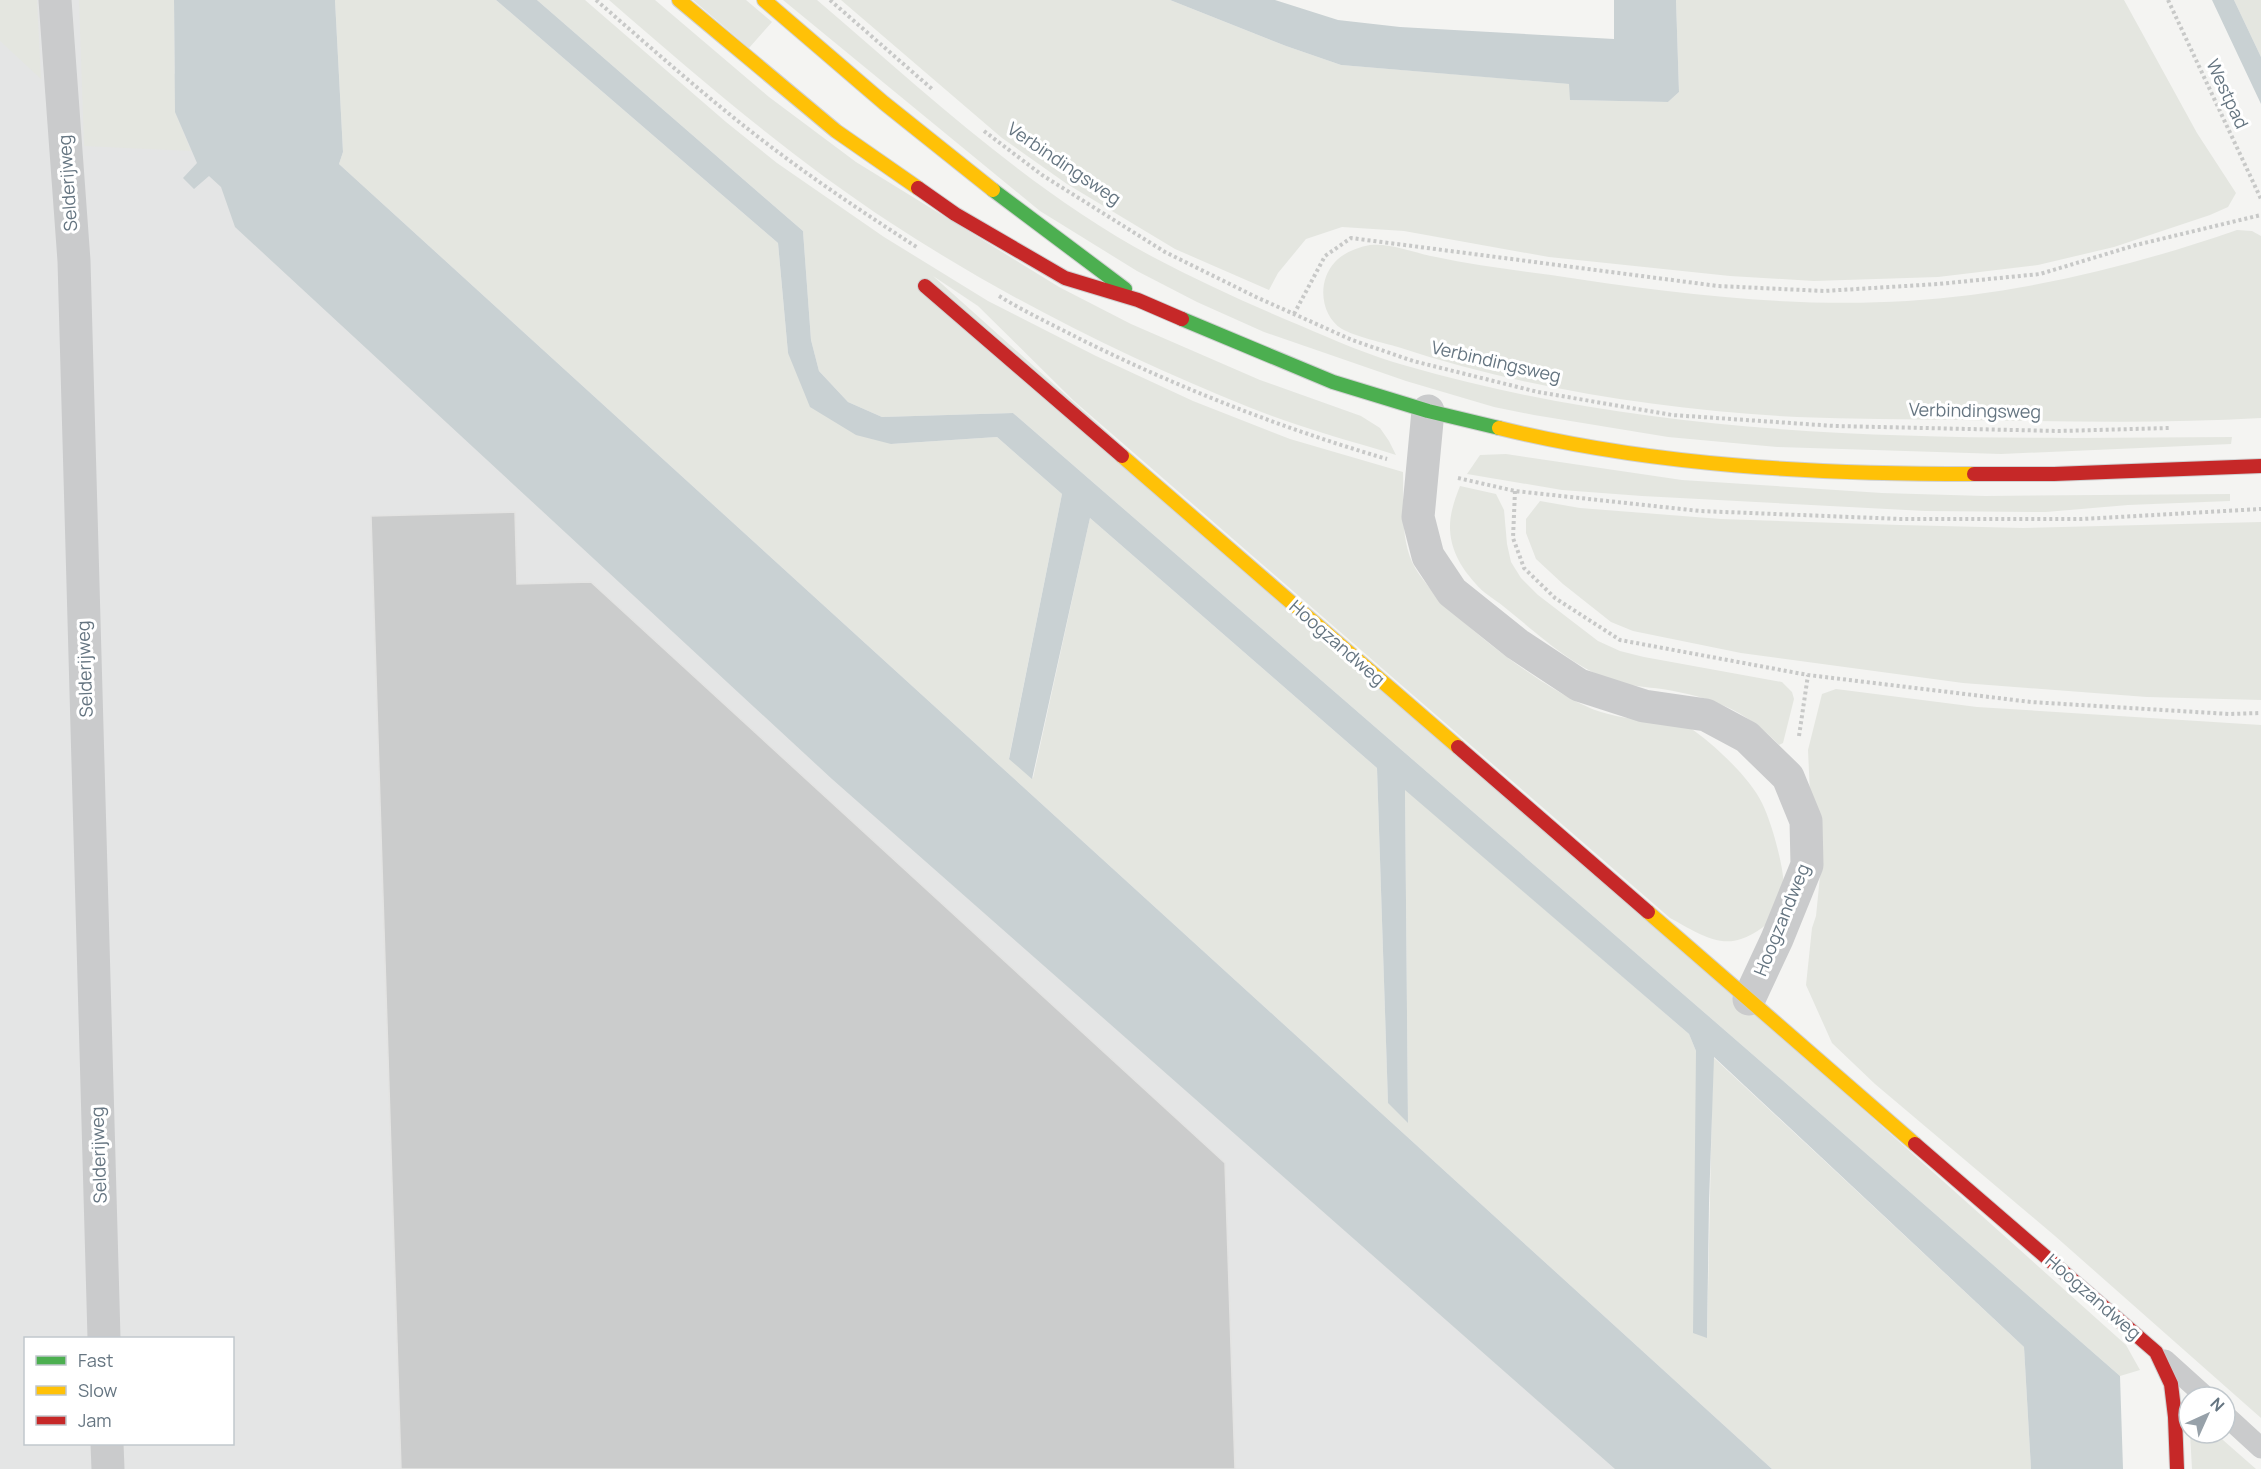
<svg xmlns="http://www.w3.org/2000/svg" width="2261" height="1469" font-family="Manrope,sans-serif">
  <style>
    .built { fill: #e4e5e5; fill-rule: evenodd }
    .green { fill: #e4e6e0 }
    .water { fill: #c9d1d3 }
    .building { fill: #cbcccc; stroke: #e3e3e2; stroke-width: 1.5 }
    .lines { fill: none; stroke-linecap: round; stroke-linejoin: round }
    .fast-casing { stroke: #d0d1d2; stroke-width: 16 }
    .slow-casing { stroke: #d0d1d2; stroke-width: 16 }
    .jam-casing { stroke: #d0d1d2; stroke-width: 16 }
    .path { stroke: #c8c9c8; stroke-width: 4; stroke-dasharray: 3 3; stroke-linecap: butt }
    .lane { stroke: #cacbcc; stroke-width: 21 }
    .street { stroke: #cacbcc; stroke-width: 33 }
    .fast { stroke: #4caf50; stroke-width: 14 }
    .slow { stroke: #ffc107; stroke-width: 14 }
    .jam { stroke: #c62828; stroke-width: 14 }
    .labels { text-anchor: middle; stroke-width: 6; stroke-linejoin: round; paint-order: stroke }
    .street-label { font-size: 18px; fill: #657581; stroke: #fff }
  </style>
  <rect width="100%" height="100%" fill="#f4f4f2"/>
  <!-- built -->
  <path class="built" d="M 0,0 L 93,0 L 1712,1469 L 0,1469 ZM 26,1338 L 232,1338 L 232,1444 L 26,1444 Z"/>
  <!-- green -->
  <path class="green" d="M 0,0 L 37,0 L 41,79 L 0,41 Z
    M 79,0 L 174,0 L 175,112 L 191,151 L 84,146 Z
    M 335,0 L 496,0 L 778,243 L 788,353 L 891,444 L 997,437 L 1062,494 L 1009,758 L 1033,778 L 1090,518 L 1377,768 L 1388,1102 L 1408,1122 L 1405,789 L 1689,1034 L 1696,1051 L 1707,1338 L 1713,1057 L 2024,1347 L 2031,1469 L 1772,1469 L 339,164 L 343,152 Z
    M 537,0 L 585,0 L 726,122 L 777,163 L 884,237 L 988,301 L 1096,356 L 1193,401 L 1290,439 L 1403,472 C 1404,502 1400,534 1412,562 C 1433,608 1552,697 1601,712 C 1622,719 1647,720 1668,723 C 1675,724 1685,724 1690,728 C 1712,742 1751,779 1762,803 C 1772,823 1786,873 1784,895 C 1782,915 1759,933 1741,939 C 1717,948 1691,929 1670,918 L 1074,401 L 978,306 L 933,276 L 2126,1345 L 2140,1370 L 2120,1376 L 1781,1079 L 1013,413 L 882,417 L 848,402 L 819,371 L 811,340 L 803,231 Z
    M 609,0 L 655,0 L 769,97 L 856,162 L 1059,287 L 1131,324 L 1260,380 L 1361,416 L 1380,428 L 1389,441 L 1396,455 C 1347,440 1298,427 1251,408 C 1126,358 1004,297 891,223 C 790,157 700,79 609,0 Z
    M 693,0 L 746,0 L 772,22 L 749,48 Z
    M 783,0 L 817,0 C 924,91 1028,190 1153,257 C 1200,282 1249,304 1299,325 C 1334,340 1370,356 1407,366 C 1677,444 1953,439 2232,437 L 2231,444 L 2001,454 L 1777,447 L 1668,437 L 1534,415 L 1494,407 L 1406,381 L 1264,332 L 1197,302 L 1137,271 L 1040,211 Z
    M 841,0 L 1170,0 L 1286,46 L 1341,65 L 1570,84 L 1570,100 L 1668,102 L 1679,92 L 1676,0 L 2124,0 L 2197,133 L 2236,193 L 2228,207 L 2210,215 L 2114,247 L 2038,265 L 1938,277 L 1814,281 L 1730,276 L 1549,257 L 1404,231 L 1342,227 L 1306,239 L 1278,273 L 1269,290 L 1175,249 L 1067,184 L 1002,138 Z
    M 2234,0 L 2261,0 L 2261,57 Z
    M 2237,230 L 2252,231 L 2261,236 L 2261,418 C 2161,424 2061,421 1961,420 C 1906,419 1851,419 1797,417 C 1663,410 1525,389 1398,347 C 1384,343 1354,336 1342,329 C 1320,315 1317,281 1335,262 C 1343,253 1358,247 1370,245 C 1392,243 1414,253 1436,257 C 1474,265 1512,270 1551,275 C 1668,293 1788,308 1907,301 C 2020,294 2130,267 2237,230 Z
    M 1506,454 L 1682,480 L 1882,493 L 1985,496 L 2230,494 L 2230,501 L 2128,505 L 2046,512 L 1925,511 L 1642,496 L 1562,490 L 1467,474 L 1480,455 Z
    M 1460,486 L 1496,494 L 1504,510 L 1507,544 L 1511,562 L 1521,578 L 1538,595 L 1598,641 L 1620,651 L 1644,657 L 1782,682 L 1792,692 L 1794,699 L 1783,743 L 1779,745 C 1745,709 1710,697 1662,689 C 1647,687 1631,686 1617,682 C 1574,669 1537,633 1503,606 C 1494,599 1482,592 1475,583 C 1468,575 1461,566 1457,557 C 1445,531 1450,511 1460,486 Z
    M 1540,501 L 1580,508 L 1721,519 L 1900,525 L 2023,528 L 2261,522 L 2261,700 L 2147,697 L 1963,683 L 1741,653 L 1633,631 L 1611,622 L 1563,584 L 1536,559 L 1526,533 L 1526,519 Z
    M 1836,689 L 1977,707 L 2261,725 L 2261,1418 L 2055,1236 L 1875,1084 L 1832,1043 L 1806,985 L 1812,928 L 1816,916 L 1822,856 L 1810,794 L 1808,750 L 1822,694 Z
    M 2190,1433 L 2215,1433 L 2256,1469 L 2192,1469 Z"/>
  <!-- water -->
  <path class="water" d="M 174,0 L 335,0 L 343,152 L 339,164 L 1772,1469 L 1615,1469 L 832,779 L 235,227 L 221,187 L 209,176 L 194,189 L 183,178 L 197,163 L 175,112 Z
    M 496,0 L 537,0 L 803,231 L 811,340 L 819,371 L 848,402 L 882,417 L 1013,413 L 1781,1079 L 2120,1376 L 2123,1469 L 2031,1469 L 2024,1347 L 1714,1057 L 1709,1203 L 1707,1338 L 1693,1333 L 1696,1051 L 1689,1034 L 1405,790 L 1408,1123 L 1388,1103 L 1377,768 L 1090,518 L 1032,779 L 1009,759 L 1062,494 L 997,437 L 891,444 L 856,435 L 810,407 L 788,353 L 778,243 Z
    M 1170,0 L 1275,0 L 1338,20 L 1400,27 L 1614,39 L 1614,0 L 1676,0 L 1679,92 L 1668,102 L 1570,100 L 1569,84 L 1341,65 L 1286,46 Z
    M 2212,0 L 2234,0 L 2261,57 L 2261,104 Z"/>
  <!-- building -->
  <path class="building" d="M 515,512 L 517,584 L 591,582 L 1225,1163 L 1235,1469 L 401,1469 L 371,516 Z"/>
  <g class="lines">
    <!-- fast casing -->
    <g class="fast-casing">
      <path id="fast" d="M 993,190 L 1125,289
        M 1182,319 L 1333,382 L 1428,411 L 1499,428"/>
    </g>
    <!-- slow casing -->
    <g class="slow-casing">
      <path id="slow" d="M 679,0 L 836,131 L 918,188
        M 764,0 L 884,103 L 993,190
        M 1499,428 C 1653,466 1815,474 1974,474
        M 1122,456 L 1458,747
        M 1648,912 L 1915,1144"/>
    </g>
    <!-- jam casing -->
    <g class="jam-casing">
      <path id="jam" d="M 918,188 L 955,214 L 1065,278 L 1138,300 L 1182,319
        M 925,286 L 1122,456
        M 1974,474 L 2054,474 L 2261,466
        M 1458,747 L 1648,912
        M 1915,1144 L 2156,1352 L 2171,1384 L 2175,1417 L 2177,1469"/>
    </g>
    <!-- path -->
    <path class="path" d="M 596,0 C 657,53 717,107 782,155 C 826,188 872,218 918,248
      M 830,0 L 932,89
      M 2168,0 L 2261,199
      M 984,131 L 1042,175 L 1165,252 L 1256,297 L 1352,340 L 1413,361 L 1538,392 L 1672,415 L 1835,426 L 2059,431 L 2170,428
      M 999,296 C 1025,312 1053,325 1080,339 C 1179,388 1281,428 1387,459
      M 1294,314 L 1325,256 L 1351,238 L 1718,286 L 1824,291 L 1938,284 L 2040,274 L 2136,245 L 2261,215
      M 1458,478 L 1515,491 L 1700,511 L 1901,519 L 2082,519 L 2261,509
      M 1515,491 L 1513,538 L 1524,568 L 1555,598 L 1620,640 L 1808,675 L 2031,702 L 2229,714 L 2261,713
      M 1799,736 L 1808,675"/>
    <!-- lane -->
    <path class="lane" d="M 2165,1360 L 2206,1397
      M 2225,1415 L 2261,1448"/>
    <!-- street -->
    <path class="street" d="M 55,0 L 74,261 L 104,1338
      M 1428,411 L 1418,517 L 1428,556 L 1452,592 L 1517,644 L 1579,685 L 1644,706 L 1706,715 L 1747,737 L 1788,777 L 1806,821 L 1807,865 L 1777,939 L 1749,999
      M 107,1444 L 108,1469"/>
    <!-- fast -->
    <use href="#fast" class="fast"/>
    <!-- slow -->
    <use href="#slow" class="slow"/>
    <!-- jam -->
    <use href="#jam" class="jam"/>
  </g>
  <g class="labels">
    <!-- street labels -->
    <g class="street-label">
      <text transform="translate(2227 94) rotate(65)" y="6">Westpad</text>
      <text transform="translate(1064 164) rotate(34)" y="6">Verbindingsweg</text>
      <text transform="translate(68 183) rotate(-94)" y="6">Selderijweg</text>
      <text transform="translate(1496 362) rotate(13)" y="6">Verbindingsweg</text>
      <text transform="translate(1975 411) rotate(1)" y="6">Verbindingsweg</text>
      <text transform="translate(1337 643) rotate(41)" y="6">Hoogzandweg</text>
      <text transform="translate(85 669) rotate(-92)" y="6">Selderijweg</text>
      <text transform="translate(1782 920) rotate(-68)" y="6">Hoogzandweg</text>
      <text transform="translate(99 1155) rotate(-92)" y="6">Selderijweg</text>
      <text transform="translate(2093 1297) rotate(41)" y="6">Hoogzandweg</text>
    </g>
  </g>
  <!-- legend -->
  <rect x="24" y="1337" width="210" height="108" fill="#ffffff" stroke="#c1c8cd" stroke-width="1.5"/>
  <rect x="36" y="1356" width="30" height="9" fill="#4caf50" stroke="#c1c8cd" stroke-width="1.5"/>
  <text x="78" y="1367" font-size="18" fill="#657581">Fast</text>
  <rect x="36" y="1386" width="30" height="9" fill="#ffc107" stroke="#c1c8cd" stroke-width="1.5"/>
  <text x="78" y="1397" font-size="18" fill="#657581">Slow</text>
  <rect x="36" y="1416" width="30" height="9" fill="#c62828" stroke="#c1c8cd" stroke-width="1.5"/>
  <text x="78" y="1427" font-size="18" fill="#657581">Jam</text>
  <!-- north arrow -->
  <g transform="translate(2207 1415) rotate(45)"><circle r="28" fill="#ffffff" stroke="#c1c8cd" stroke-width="1.5"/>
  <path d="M0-4.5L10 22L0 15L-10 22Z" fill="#97a1a9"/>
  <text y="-9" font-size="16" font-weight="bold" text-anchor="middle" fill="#657581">N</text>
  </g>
</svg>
